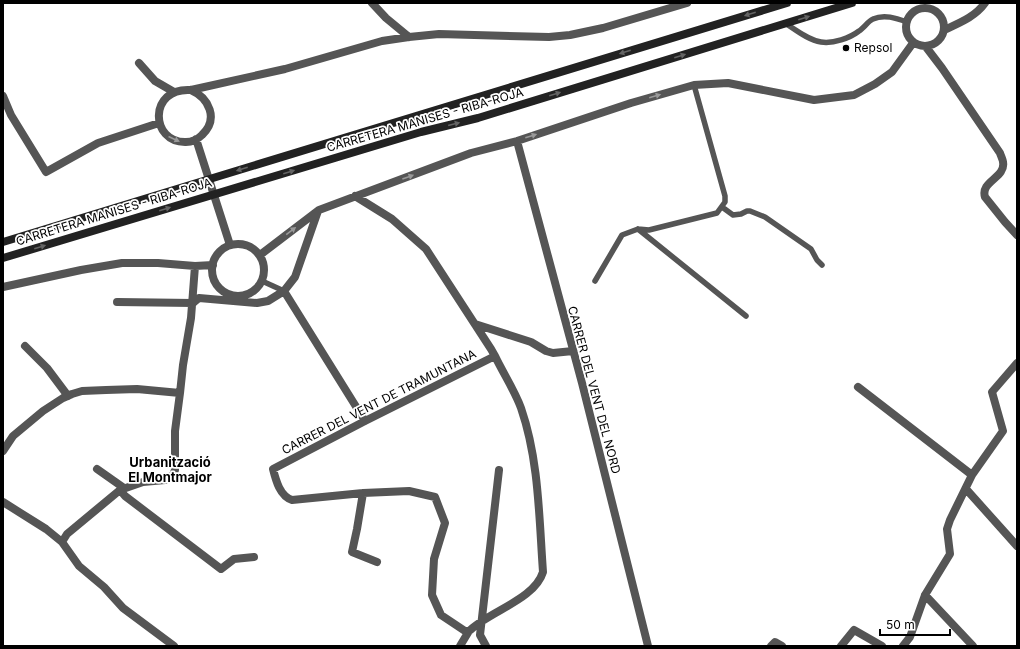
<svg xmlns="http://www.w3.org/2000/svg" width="1020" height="649" font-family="Inter,sans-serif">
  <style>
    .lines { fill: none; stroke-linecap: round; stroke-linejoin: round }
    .lane { stroke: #555; stroke-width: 5.5 }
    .street { stroke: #555; stroke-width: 8 }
    .secondary { stroke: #222; stroke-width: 8 }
    .oneway { fill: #646464 }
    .oneway2 { fill: #999 }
    .poi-dot { fill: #000; stroke: #fff; stroke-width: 1.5 }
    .labels { text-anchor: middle; stroke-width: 3.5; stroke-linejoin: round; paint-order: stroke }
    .poi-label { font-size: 12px; fill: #000; stroke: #fff; text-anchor: start }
    .street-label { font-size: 12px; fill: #000; stroke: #fff }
    .neighbourhood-label { font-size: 13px; font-weight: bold; fill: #000; stroke: #fff }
  </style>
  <rect width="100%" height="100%" fill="#fff"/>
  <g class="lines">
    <!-- lane -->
    <path class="lane" d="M 785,23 C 796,30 808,40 821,42 C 833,44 850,38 859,31 C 864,28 868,21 873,19 C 884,14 896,18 907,22
      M 722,207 L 733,215 L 741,214 L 747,211 L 750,211 L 765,217 L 811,249 L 817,260 L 822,265
      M 638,229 L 746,316
      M 262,281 L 284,291
      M 595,281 L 622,235 L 638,229 L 649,230 L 717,213 L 725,202 L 725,196 L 694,85"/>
    <!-- street -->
    <path class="street" d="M 372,3 L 386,18 L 409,37
      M906 27a19 19 0 1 1 38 0a19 19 0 1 1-38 0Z
      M 944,30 C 959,23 975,17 985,3
      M 926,47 L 942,68 L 1000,153 C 1001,156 1003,160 1003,162 C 1006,178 980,181 985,197 L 1005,222 L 1017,235
      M 139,63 L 155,81 L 174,92
      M 191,90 C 209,98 219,119 202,135 C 198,139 192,142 186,142 C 150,143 148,87 191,90 L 285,69 L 382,41 L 409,37 L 439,34 L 549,37 L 570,35 L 603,28 L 687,3
      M 3,96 L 11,115 L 46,172 L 98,143 L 159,123
      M 196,139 L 230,245
      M 517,141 L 582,383 L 648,646
      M 355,196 L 392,219 L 426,249 L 491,349 L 495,356 C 503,373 515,391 521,408 C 539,460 539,517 543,572 C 536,595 503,607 484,620 C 478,623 474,627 469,631 L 465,631 L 441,615 L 432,595 L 434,559 L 445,523 L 435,497 L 409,491 L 363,493 L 292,500 C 280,496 276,481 273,469 L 365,421 L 495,356
      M212 270a26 26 0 1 1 52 0a26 26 0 1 1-52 0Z
      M 260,255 L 319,210 L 471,153 L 517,141 L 631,103 L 694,85 L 728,83 L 814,100 L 854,95 L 875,84 L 892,72 L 913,43
      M 3,287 L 81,270 L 122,263 L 158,263 L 195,266 L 213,265
      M 284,291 L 365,421
      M 117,302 L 193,303
      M 193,303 L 199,298 L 257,303 L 268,301 L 284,291 L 295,277 L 318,211
      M 475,324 L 531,342 L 546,351 L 553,353 L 573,351
      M 25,346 L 47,368 L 68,396
      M 858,387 L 972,475
      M 3,451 L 13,436 L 43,411 L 63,398 L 72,394 L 82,391 L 106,390 L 137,389 L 180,393 L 183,365 L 191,318 L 195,266
      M 97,469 L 124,488
      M 966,489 L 1017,546
      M 120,490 L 125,496 L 221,569 L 234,559 L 254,557
      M 363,493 L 357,529 L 352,552 L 377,562
      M 3,502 L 46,529 L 62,542 L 79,566 L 104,587 L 123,608 L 174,646
      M 62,542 L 67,534 L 120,490 L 143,482 L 165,480 L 173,475 L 175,470 L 175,431 L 180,393
      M 925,595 L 973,646
      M 460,646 L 469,631
      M 486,646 L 480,635 L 499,470
      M 771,646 L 775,642 L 782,646
      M 841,646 L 854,630 L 882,646
      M 903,646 L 910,637 L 925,595 L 950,554 L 947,529 L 950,520 L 972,475 L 1003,431 L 992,392 L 1017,363"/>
    <!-- secondary -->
    <path class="secondary" d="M 3,242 L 787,3
      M 3,258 L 421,132 L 478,118 L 852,3"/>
  </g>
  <!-- one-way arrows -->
  <defs><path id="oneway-solid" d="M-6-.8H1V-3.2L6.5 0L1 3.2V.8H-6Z"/></defs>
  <g class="oneway">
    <use href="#oneway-solid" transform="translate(750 14) rotate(163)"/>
    <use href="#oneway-solid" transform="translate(804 18) rotate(-17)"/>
    <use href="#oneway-solid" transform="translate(625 52) rotate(163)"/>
    <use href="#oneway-solid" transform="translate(680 56) rotate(-17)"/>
    <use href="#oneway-solid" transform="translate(555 94) rotate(-17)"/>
    <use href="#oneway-solid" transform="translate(454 124) rotate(-14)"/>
    <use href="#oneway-solid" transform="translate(242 169) rotate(163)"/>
    <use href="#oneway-solid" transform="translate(289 172) rotate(-17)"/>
    <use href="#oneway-solid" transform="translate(165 209) rotate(-17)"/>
    <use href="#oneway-solid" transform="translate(40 247) rotate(-17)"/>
  </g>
  <g class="oneway2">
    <use href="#oneway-solid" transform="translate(655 96) rotate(-16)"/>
    <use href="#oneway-solid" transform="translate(531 136) rotate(-18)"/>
    <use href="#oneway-solid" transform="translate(174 139) rotate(24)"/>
    <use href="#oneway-solid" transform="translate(408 177) rotate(-20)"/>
    <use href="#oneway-solid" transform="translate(291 231) rotate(-37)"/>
  </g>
  <!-- markers -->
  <circle class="poi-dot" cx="846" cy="48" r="4"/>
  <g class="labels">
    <!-- poi labels -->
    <g class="poi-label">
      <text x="854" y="52">Repsol</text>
    </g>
    <!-- street labels -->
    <g class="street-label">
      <text transform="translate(425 120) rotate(-16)" y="4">CARRETERA MANISES - RIBA-ROJA</text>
      <text transform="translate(114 212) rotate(-17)" y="4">CARRETERA MANISES - RIBA-ROJA</text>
      <text transform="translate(594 390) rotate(75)" y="4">CARRER DEL VENT DEL NORD</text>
      <text transform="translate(379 402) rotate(-27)" y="4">CARRER DEL VENT DE TRAMUNTANA</text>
    </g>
    <!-- neighbourhood labels -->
    <g class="neighbourhood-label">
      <text x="170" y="467">Urbanització<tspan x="170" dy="15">El Montmajor</tspan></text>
    </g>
  </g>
  <!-- border -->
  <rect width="1020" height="649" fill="none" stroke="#000000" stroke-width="8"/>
  <!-- scale -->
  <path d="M880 629v6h70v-6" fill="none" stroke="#000000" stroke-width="2"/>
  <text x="886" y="629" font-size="12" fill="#000000" stroke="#ffffff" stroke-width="3" paint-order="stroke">50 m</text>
</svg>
